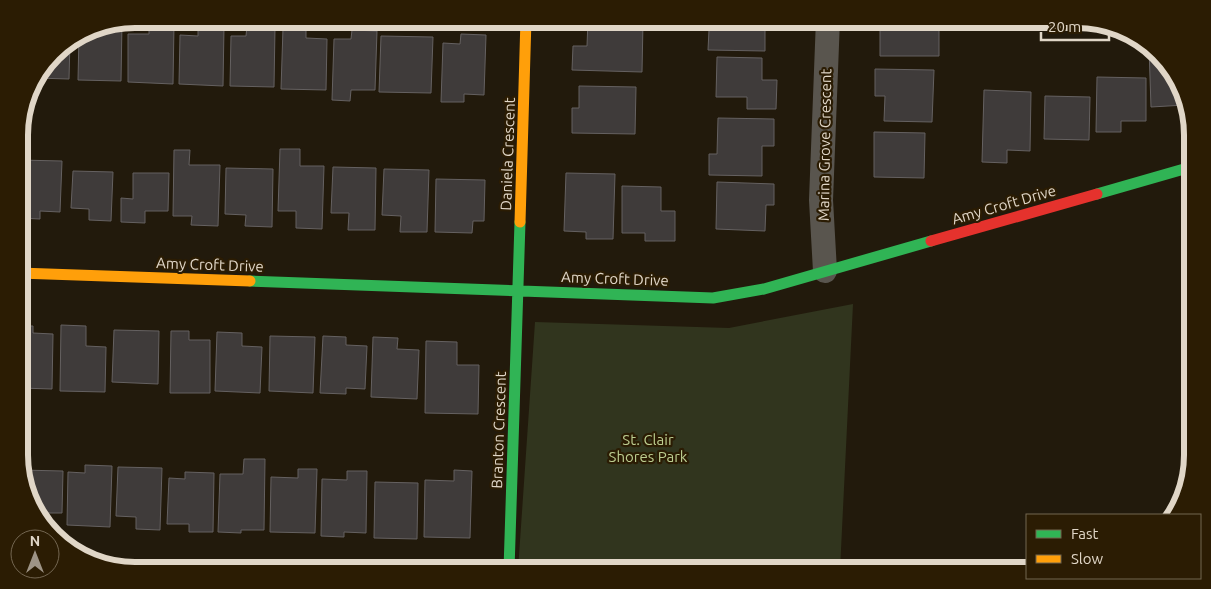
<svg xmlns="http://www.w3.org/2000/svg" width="1211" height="589" font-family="Ubuntu,sans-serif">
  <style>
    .green { fill: #31351e }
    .building { fill: #3f3b3a; stroke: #656161 }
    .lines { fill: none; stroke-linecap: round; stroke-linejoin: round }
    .street { stroke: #59554e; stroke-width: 24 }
    .fast { stroke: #30b455; stroke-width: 11 }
    .slow { stroke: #ff9f0a; stroke-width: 11 }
    .jam { stroke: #e5322d; stroke-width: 11 }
    .labels { text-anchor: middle; stroke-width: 4.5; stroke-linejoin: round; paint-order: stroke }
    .street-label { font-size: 15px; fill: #e0d6c7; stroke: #2b1c03 }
    .park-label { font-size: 15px; fill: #bccd90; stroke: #2b1c03 }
    .rim { fill: none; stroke: #e0d6c7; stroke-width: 6 }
  </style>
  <rect width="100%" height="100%" fill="#221a0c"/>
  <!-- green -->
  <path class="green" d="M 853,304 L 840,570 L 518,570 L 535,322 L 729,328 Z"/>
  <!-- building -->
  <path class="building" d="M 719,19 L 778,19 L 778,23 L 765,23 L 765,51 L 708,50 L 709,30 L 718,30 Z
    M 880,19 L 939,19 L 939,56 L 880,56 Z
    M 588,20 L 643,22 L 642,72 L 572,70 L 573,46 L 587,46 Z
    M 118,22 L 122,22 L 121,81 L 78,80 L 79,35 L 84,31 L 91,31 L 91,27 Z
    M 149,24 L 174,24 L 173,84 L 128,82 L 128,34 L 149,34 Z
    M 198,26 L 224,26 L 223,86 L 179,84 L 180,35 L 198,36 Z
    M 247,26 L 275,27 L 274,87 L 230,86 L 231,36 L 246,36 Z
    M 283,28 L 306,29 L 306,38 L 327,39 L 326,90 L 281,89 Z
    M 352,30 L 377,31 L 375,90 L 351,90 L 350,101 L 332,100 L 334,39 L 351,39 Z
    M 461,34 L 486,35 L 484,95 L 464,94 L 464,102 L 441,102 L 443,43 L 460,44 Z
    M 381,36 L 433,37 L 431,93 L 379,92 Z
    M 70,40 L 69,79 L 35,78 L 58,48 Z
    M 1149,48 L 1169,64 L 1185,105 L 1151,107 Z
    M 717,57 L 762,58 L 762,80 L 777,80 L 776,109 L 747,109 L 747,97 L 716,97 Z
    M 875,69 L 934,70 L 932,122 L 884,121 L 885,96 L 875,96 Z
    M 1097,77 L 1146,78 L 1146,121 L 1121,121 L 1121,132 L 1096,132 Z
    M 579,86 L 636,87 L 635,134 L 572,133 L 572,108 L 579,108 Z
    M 984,90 L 1031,92 L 1030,151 L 1007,150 L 1007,163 L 982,162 Z
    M 1045,96 L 1090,97 L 1089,140 L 1044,139 Z
    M 718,118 L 774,119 L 774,146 L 762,146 L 762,176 L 709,175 L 709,154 L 717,154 Z
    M 874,132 L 925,133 L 924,178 L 874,177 Z
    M 280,149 L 300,149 L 300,166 L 324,166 L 322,229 L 296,228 L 296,211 L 278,211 Z
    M 174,150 L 190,150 L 189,165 L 220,165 L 218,226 L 191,225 L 192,216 L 173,216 Z
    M 19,160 L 62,161 L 60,212 L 40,211 L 40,219 L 19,218 Z
    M 333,167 L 376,168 L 375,230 L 348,230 L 349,213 L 331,213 Z
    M 226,168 L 273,169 L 272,227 L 245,226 L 246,215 L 225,214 Z
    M 384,169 L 429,170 L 427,232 L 400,232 L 401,216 L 382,215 Z
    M 73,171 L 113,172 L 111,221 L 89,220 L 89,209 L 71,208 Z
    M 133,173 L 169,173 L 168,211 L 145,211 L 145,223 L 121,222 L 121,198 L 133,199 Z
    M 566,173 L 615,174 L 613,239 L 586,239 L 586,232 L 564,231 Z
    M 436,179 L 485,180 L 484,221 L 473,221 L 472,233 L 435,232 Z
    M 717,182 L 774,184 L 774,205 L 766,205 L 765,231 L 716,229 Z
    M 622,186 L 661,187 L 661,211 L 675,211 L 675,241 L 645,241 L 645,233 L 622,233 Z
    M 61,325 L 86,326 L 86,346 L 106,347 L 105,392 L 60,391 Z
    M 19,326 L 33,326 L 33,333 L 53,334 L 52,389 L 20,388 Z
    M 114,330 L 159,331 L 158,384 L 112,382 Z
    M 171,331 L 189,331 L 189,340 L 210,340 L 210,393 L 170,393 Z
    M 217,332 L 242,333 L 242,346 L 262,347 L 260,393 L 215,391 Z
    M 270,336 L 315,337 L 313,393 L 269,391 Z
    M 323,336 L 346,337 L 346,345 L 367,346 L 365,389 L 346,388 L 346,394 L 320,393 Z
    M 373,337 L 398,338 L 397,349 L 419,350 L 417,399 L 371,397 Z
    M 426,341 L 457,342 L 457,365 L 479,365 L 478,414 L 425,413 Z
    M 244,459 L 265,459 L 264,530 L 241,530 L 241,533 L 218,532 L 220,474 L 243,474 Z
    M 85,465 L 112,466 L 110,527 L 67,525 L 68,472 L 85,473 Z
    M 118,467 L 162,468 L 160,530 L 136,529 L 136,517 L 116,516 Z
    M 298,469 L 317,469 L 315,533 L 270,532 L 271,477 L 298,478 Z
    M 20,470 L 63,471 L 62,513 L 39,513 L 39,516 Z
    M 454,470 L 472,471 L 470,538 L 424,537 L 425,480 L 454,481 Z
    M 347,471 L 367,471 L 366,533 L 344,532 L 344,537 L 321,536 L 322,479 L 347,480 Z
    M 185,472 L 214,473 L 213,532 L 189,532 L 189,524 L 167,524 L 169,478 L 185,479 Z
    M 375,482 L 418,483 L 417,539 L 374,538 Z"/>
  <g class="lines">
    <!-- street -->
    <path class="street" d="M 825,271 L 821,200 L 828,19"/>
    <!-- fast -->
    <path class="fast" d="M 1097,194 L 1191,167
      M 250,281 L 713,298 L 764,289 L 931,241
      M 509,570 L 520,222"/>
    <!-- slow -->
    <path class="slow" d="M 520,222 L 526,19
      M 19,273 L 250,281"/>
    <!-- jam -->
    <path class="jam" d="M 931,241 L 1097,194"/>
  </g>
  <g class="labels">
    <!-- street labels -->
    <g class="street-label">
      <text transform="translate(825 145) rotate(-89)" y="5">Marina Grove Crescent</text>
      <text transform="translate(508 154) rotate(-88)" y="5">Daniela Crescent</text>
      <text transform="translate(1004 205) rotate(-16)" y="5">Amy Croft Drive</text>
      <text transform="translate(210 265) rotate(2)" y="5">Amy Croft Drive</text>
      <text transform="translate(615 279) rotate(2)" y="5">Amy Croft Drive</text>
      <text transform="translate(499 430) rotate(-88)" y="5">Branton Crescent</text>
    </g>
    <!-- park labels -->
    <g class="park-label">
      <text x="648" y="445">St. Clair<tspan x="648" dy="17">Shores Park</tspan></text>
    </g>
  </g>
  <!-- crop -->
  <path d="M0 0H1211V589H0ZM135 28H1077A107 107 0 0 1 1184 135V455A107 107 0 0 1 1077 562H135A107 107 0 0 1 28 455V135A107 107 0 0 1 135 28Z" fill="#2b1c03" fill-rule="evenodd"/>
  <path class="rim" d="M135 28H1077A107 107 0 0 1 1184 135V455A107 107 0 0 1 1077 562H135A107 107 0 0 1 28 455V135A107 107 0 0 1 135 28Z"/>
  <!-- legend -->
  <rect x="1026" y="514" width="175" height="65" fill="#2b1c03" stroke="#736651"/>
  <rect x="1036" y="530" width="25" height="8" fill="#30b455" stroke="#736651"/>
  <text x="1071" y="539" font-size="15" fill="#e0d6c7">Fast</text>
  <rect x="1036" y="555" width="25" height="8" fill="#ff9f0a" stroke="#736651"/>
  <text x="1071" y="564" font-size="15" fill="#e0d6c7">Slow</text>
  <!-- north arrow -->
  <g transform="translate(35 554)"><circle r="24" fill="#2b1c03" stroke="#736651"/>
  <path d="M0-4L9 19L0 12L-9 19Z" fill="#9e9486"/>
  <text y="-8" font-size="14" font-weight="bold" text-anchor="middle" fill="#e0d6c7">N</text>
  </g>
  <!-- scale -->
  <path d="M1041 32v8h68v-8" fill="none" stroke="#e0d6c7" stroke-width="2.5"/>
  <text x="1048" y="32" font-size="15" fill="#e0d6c7" stroke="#2b1c03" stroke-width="4" paint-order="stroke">20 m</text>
</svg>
